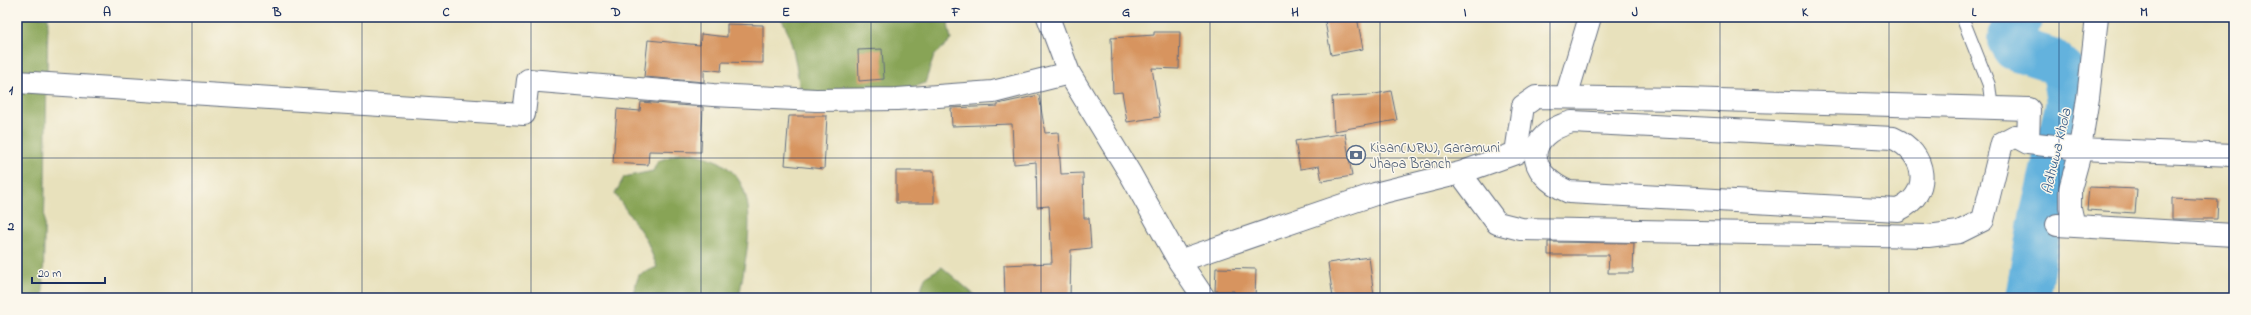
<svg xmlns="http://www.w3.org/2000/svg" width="2251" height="315" font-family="'Indie Flower',sans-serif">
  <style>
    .forest { fill: #88a456; stroke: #526a5a }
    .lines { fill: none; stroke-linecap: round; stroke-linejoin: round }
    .river { stroke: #64b2dd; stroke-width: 44 }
    .building { fill: #d7945f }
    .service-casing { stroke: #636d7f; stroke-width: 14 }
    .minor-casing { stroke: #636d7f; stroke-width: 24 }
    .service { stroke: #fff; stroke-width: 12 }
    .minor { stroke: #fff; stroke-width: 22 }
    .grid { fill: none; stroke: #1b2f5e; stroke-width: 1; stroke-opacity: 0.55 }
    .labels { text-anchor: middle; stroke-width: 3; stroke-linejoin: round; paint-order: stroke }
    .service-label { font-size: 14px; fill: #4e5e75; stroke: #fbf7ec; text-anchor: start }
    .water-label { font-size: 15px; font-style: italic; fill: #315684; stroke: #fbf7ec }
    .neatline { fill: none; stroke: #1b2f5e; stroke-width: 1.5 }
    .grid-label { font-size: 13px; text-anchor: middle; font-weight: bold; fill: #1b2f5e }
  </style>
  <rect width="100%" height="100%" fill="#fbf7ec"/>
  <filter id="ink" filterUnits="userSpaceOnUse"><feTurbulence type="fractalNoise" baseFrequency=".025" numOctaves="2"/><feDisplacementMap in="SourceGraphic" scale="8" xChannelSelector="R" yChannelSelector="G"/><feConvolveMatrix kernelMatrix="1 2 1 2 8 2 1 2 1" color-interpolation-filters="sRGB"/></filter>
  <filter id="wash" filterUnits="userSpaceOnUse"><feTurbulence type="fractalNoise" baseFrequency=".012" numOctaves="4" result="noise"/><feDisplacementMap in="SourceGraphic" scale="16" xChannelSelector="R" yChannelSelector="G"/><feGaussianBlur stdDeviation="0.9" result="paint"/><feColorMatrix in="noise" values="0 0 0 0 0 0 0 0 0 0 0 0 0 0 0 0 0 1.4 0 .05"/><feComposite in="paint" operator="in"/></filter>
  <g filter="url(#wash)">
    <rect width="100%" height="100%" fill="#e8e1bc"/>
    <!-- forest -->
    <path class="forest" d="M 17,17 L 48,17 L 43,298 L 17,298 Z
      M 779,17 L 952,17 L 948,24 L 951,40 L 934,56 L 925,83 L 906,90 L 816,100 L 799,86 C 798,72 790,25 779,17 Z
      M 683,152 C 771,161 749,236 739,298 L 631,298 L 639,275 L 657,267 L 646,239 L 615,194 L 624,177 L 653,171 L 658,161 Z
      M 942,267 L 978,298 L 918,298 L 925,277 Z"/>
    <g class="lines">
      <!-- river -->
      <path class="river" d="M 2021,17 L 2015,20 L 2009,40 L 2014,48 L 2049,59 L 2063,71 L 2068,102 L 2040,222 L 2027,298"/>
    </g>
    <g id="blocks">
      <!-- building -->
      <path class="building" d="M 1347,17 L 1357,17 L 1363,49 L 1331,55 L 1325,21 Z
        M 727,24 L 763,25 L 763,63 L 722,62 L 721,71 L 704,69 L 704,82 L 644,77 L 648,40 L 700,45 L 701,34 L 727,37 Z
        M 1154,32 L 1180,32 L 1179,69 L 1152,68 L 1160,117 L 1127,122 L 1122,92 L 1113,93 L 1111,38 L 1154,35 Z
        M 882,49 L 884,79 L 859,81 L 858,50 Z
        M 1391,91 L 1397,120 L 1334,131 L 1332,97 L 1370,95 Z
        M 1039,95 L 1045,133 L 1058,132 L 1061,174 L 1083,173 L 1084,218 L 1089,218 L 1091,248 L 1071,250 L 1070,298 L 1005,298 L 1004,265 L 1052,263 L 1049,206 L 1037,207 L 1036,162 L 1014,164 L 1012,124 L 952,126 L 951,108 L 998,106 L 998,104 Z
        M 641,102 L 703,107 L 701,152 L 649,151 L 648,165 L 613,163 L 617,109 L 640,111 Z
        M 789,116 L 827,116 L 824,169 L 785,165 Z
        M 1345,133 L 1352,176 L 1322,181 L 1319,166 L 1300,169 L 1295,141 Z
        M 896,171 L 934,171 L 934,203 L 896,203 Z
        M 2089,187 L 2137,189 L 2135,213 L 2087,210 Z
        M 2172,198 L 2218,200 L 2217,219 L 2172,219 Z
        M 1548,242 L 1634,243 L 1633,273 L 1608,273 L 1609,255 L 1548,255 Z
        M 1369,257 L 1374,296 L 1333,298 L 1328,263 Z
        M 1216,268 L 1256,269 L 1255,298 L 1234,298 L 1234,291 L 1215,291 Z"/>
    </g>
  </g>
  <g filter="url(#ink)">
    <use href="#blocks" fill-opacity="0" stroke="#636d7f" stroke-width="1"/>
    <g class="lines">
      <!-- service casing -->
      <g class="service-casing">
        <path id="service" d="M 1962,17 L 1989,85 L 1992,109"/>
      </g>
      <!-- minor casing -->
      <g class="minor-casing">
        <path id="minor" d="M 1048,17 L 1069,73 L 1131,175 L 1179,261 L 1204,298
          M 17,82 L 524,114 L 528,80 L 713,95 L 816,100 L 897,99 L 993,92 L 1069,73
          M 1566,97 L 1590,17
          M 1572,122 L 1893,138 C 1927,153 1933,194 1898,210 L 1569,192 C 1525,173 1523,135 1572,122 Z
          M 1460,173 L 1497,223 L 1521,229 L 1928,236 L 1959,232 L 1983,220 L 2002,143 L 2015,136 L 2028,143
          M 2057,225 L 2234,235
          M 2074,226 L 2070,208 L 2070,189 L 2078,160 L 2088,98 L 2097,17
          M 1179,261 L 1375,194 L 1460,173 L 1516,153 L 1523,106 L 1536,97 L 1685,99 L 2029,109 L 2028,143 L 2080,149 L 2234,155"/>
      </g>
      <!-- service -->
      <use href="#service" class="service"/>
      <!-- minor -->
      <use href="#minor" class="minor"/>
    </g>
  </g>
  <!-- grid -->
  <path class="grid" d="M 192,17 L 192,298M 362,17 L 362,298M 531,17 L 531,298M 701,17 L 701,298M 871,17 L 871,298M 1041,17 L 1041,298M 1210,17 L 1210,298M 1380,17 L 1380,298M 1550,17 L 1550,298M 1720,17 L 1720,298M 1889,17 L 1889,298M 2059,17 L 2059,298M 17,158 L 2234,158"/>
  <!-- icons -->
  <defs>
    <g id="bank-ring" transform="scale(1)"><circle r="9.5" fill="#fbf7ec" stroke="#5c6f8a" stroke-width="1.5"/><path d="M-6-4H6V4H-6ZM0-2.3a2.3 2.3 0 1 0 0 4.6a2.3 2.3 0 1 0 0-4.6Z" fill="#5c6f8a"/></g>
  </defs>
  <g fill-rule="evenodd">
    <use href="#bank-ring" x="1356" y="155"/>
  </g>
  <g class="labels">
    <!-- service labels -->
    <g class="service-label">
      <text x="1370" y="152">Kisan(NRN), Garamuni<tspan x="1370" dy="16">Jhapa Branch</tspan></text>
    </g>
    <!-- water labels -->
    <g class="water-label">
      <text transform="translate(2056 151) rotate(-77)" y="5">Adhuwa Khola</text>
    </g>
  </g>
  <!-- margin -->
  <rect width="2251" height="315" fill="none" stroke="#fbf7ec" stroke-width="44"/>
  <!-- scale -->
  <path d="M32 277v6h73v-6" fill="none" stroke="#1b2f5e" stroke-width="2"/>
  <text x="38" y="277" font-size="12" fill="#1b2f5e" stroke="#fbf7ec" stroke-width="3" paint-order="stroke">20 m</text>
  <rect x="22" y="22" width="2207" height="271" class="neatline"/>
  <g class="grid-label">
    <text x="107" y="16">A</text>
    <text x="277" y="16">B</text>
    <text x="446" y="16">C</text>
    <text x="616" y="16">D</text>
    <text x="786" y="16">E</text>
    <text x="956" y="16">F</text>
    <text x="1126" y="16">G</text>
    <text x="1295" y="16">H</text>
    <text x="1465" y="16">I</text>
    <text x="1635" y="16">J</text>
    <text x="1805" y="16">K</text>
    <text x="1974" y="16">L</text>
    <text x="2144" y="16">M</text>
    <text x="11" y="94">1</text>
    <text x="11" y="230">2</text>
  </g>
</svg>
